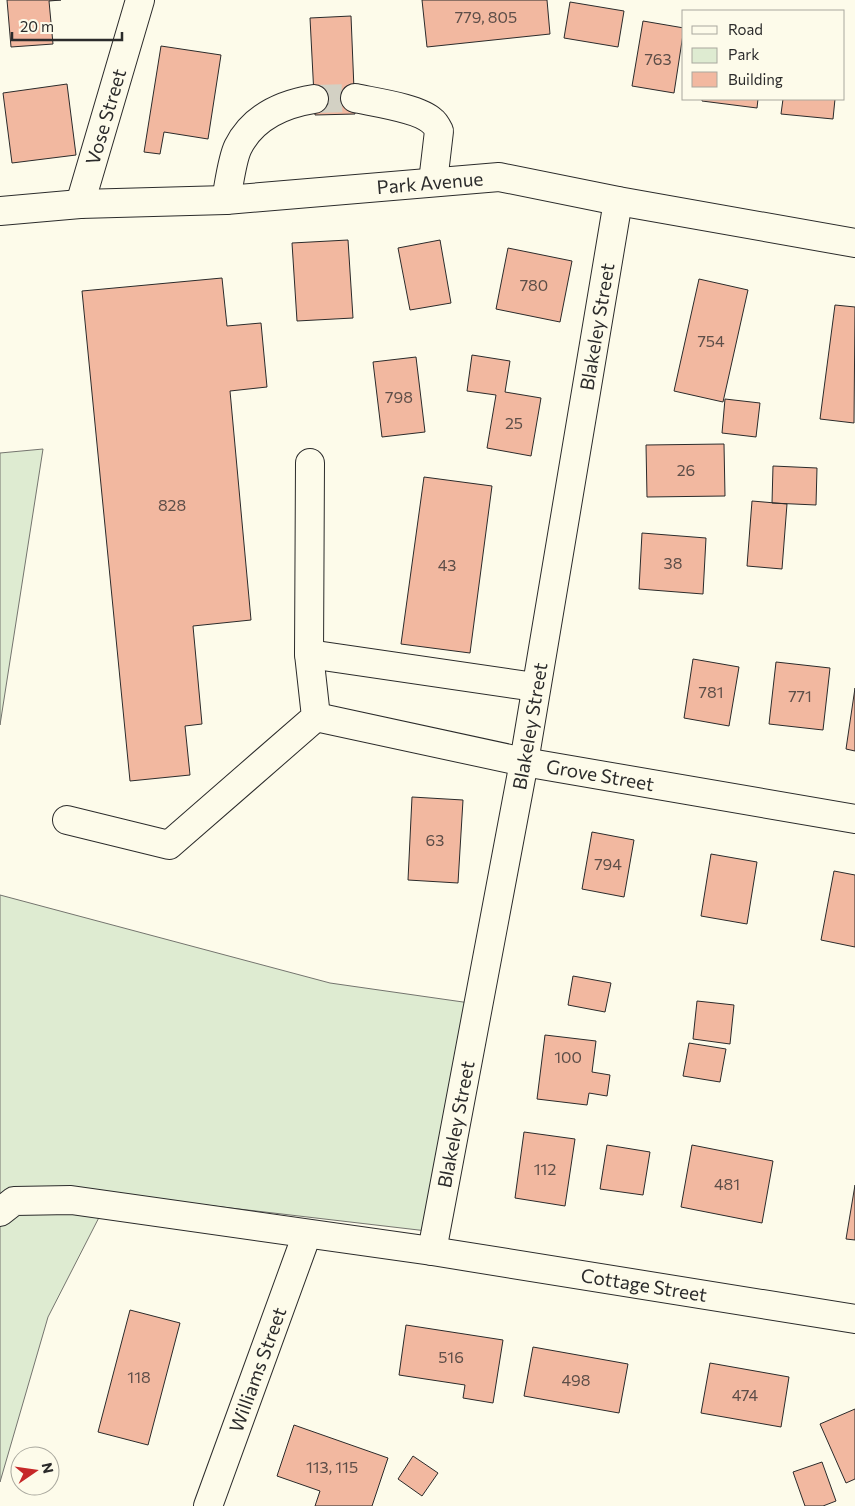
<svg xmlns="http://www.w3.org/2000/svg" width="855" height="1506" font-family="Commissioner,sans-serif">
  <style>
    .green { fill: #deebd1; stroke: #74746e }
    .building { fill: #f2b8a0; stroke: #2b2b2b }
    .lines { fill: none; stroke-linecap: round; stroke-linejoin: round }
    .minor-tunnel { stroke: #d3d1c4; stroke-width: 28; stroke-dasharray: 28 14; stroke-linecap: butt }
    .minor-casing { stroke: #2b2b2b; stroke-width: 30 }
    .major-casing { stroke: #2b2b2b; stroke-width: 30 }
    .minor { stroke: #fdfbea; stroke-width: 28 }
    .major { stroke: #fdfbea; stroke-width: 28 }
    .labels { text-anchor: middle; stroke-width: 4; stroke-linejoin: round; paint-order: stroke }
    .number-label { font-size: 16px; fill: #5d4e48 }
    .street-label { font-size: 19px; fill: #2b2b2b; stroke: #fdfbea }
  </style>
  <rect width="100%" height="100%" fill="#fdfbea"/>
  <!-- green -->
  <path class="green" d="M 43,449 L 0,725 L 0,453 Z
    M 0,895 L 330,983 L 477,1004 L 427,1231 L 111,1194 L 48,1317 L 0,1482 Z"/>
  <!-- building -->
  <path class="building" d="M 7,0 L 61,0 L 49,1 L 53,44 L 11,47 Z
    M 422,0 L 547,0 L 550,34 L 427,47 Z
    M 570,2 L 624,11 L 618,47 L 564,38 Z
    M 351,16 L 355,114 L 315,115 L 310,18 Z
    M 643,21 L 684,28 L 674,93 L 632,86 Z
    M 161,46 L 221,55 L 208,139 L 164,132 L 160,154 L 144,152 Z
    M 67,84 L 76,155 L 12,163 L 3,93 Z
    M 702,99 L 758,99 L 757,108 L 702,101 Z
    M 783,99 L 835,99 L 833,119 L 781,114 Z
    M 348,240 L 353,318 L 297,321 L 292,243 Z
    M 440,240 L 451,303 L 410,310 L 398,248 Z
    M 508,248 L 572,261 L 560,322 L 496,309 Z
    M 222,278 L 227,326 L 261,323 L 267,387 L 230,391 L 251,620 L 193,626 L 202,724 L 185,726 L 190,775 L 130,781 L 82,291 Z
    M 699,279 L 748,290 L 723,402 L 674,391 Z
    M 835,305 L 855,307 L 854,423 L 820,419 Z
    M 472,355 L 510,361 L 505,392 L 541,398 L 531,456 L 487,448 L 496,395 L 467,391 Z
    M 416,357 L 425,432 L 382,437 L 373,362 Z
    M 725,399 L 760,403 L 756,437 L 722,433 Z
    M 724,444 L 725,496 L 647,497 L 646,445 Z
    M 773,466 L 817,468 L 816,505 L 772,503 Z
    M 424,477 L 492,486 L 470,653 L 401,644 Z
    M 752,501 L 787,504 L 782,569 L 747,566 Z
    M 642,533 L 706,538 L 703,594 L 639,589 Z
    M 693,659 L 739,667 L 729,726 L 684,718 Z
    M 776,662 L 830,668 L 823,730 L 769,724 Z
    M 855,688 L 855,751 L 846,749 Z
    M 412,797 L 463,800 L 458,883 L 408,880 Z
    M 592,832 L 634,840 L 624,897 L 582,889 Z
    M 711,854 L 757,862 L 747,924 L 701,916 Z
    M 834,871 L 855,875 L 855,947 L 821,940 Z
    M 573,976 L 611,983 L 605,1012 L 568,1005 Z
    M 697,1001 L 734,1005 L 730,1044 L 693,1039 Z
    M 545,1035 L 596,1041 L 592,1072 L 610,1075 L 607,1096 L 589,1093 L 587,1105 L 537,1099 Z
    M 689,1043 L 726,1049 L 720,1082 L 683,1076 Z
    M 524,1132 L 575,1139 L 565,1206 L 515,1198 Z
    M 607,1145 L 650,1152 L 643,1195 L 600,1189 Z
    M 692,1145 L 773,1161 L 762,1223 L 681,1207 Z
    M 855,1185 L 855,1240 L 846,1239 Z
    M 130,1310 L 180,1323 L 148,1445 L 98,1432 Z
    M 406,1325 L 503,1340 L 493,1403 L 463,1398 L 465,1385 L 399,1375 Z
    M 533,1347 L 628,1364 L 619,1413 L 524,1396 Z
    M 710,1363 L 789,1377 L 781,1427 L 701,1413 Z
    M 855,1409 L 855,1479 L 846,1483 L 820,1424 Z
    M 294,1425 L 388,1458 L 372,1506 L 315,1506 L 320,1491 L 277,1476 Z
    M 413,1456 L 438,1473 L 422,1496 L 398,1479 Z
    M 822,1462 L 836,1501 L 823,1506 L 805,1506 L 793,1472 Z"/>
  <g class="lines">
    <!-- minor-tunnel -->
    <path class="minor-tunnel" d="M 314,99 L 355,98"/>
    <!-- minor casing -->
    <g class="minor-casing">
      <g id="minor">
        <path d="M 355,98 C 373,102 419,108 432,121 C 435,123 437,127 439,131 L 433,182"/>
        <path d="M 226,200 C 229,185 232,159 238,147 C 253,117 283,104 314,99"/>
        <path id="s1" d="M 80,204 L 140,0"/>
        <path d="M 309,654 L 535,687"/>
        <path id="s2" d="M 316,717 L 524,762 L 855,819"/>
        <path d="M 67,820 L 169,845 L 316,717 L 309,654 L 310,463"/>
        <path id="s3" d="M 0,1212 L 14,1201 L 71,1200 L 432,1251 L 855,1319"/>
        <path id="s4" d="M 432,1251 L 524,762 L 618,201"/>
        <path id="s5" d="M 208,1506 L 307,1234"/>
      </g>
    </g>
    <!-- major casing -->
    <g class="major-casing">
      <g id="major">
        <path id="s6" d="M 0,211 L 80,204 L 226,200 L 499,177 L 618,201 L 855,243"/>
      </g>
    </g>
    <!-- minor -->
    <use href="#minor" class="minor"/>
    <!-- major -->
    <use href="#major" class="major"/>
  </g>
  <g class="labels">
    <!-- number labels -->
    <g class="number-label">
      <text x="486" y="23">779, 805</text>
      <text x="658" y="65">763</text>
      <text x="534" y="291">780</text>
      <text x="711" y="347">754</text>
      <text x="399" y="403">798</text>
      <text x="514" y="429">25</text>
      <text x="686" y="476">26</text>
      <text x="172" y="511">828</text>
      <text x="673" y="569">38</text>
      <text x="447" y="571">43</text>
      <text x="711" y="698">781</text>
      <text x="800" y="702">771</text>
      <text x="435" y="846">63</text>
      <text x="608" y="870">794</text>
      <text x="568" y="1063">100</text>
      <text x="545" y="1175">112</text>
      <text x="727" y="1190">481</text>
      <text x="451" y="1363">516</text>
      <text x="139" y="1383">118</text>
      <text x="576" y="1386">498</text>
      <text x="745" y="1401">474</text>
      <text x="332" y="1473">113, 115</text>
    </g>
    <!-- street labels -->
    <g class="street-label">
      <text dy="7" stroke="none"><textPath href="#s1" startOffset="91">Vose Street</textPath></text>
      <text dy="7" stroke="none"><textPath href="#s6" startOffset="431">Park Avenue</textPath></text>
      <text dy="7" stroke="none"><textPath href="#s4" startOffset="939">Blakeley Street</textPath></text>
      <text dy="7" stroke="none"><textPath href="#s4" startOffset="534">Blakeley Street</textPath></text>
      <text dy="7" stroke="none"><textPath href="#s2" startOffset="290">Grove Street</textPath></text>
      <text dy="7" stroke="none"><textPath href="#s4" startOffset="129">Blakeley Street</textPath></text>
      <text dy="7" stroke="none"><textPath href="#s3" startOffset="654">Cottage Street</textPath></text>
      <text dy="7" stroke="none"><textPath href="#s5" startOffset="145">Williams Street</textPath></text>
    </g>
  </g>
  <!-- legend -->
  <rect x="682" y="10" width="162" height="90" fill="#fdfbea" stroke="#a9a89e"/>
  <rect x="692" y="26" width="25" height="8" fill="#fdfbea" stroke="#a9a89e"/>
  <text x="728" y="35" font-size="15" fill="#2b2b2b">Road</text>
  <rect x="692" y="48" width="25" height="15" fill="#deebd1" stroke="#a9a89e"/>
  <text x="728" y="60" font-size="15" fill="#2b2b2b">Park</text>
  <rect x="692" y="72" width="25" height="15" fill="#f2b8a0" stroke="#a9a89e"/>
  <text x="728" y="85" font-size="15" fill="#2b2b2b">Building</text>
  <!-- north arrow -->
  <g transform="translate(35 1471) rotate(77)"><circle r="24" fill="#fdfbea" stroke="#a9a89e"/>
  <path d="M0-4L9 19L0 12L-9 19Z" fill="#c62828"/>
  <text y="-8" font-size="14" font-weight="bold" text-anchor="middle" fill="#2b2b2b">N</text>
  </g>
  <!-- scale -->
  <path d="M12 32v8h110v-8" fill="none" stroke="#2b2b2b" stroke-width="2.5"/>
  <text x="20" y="32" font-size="15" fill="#2b2b2b" stroke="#fdfbea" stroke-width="4" paint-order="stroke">20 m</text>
</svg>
